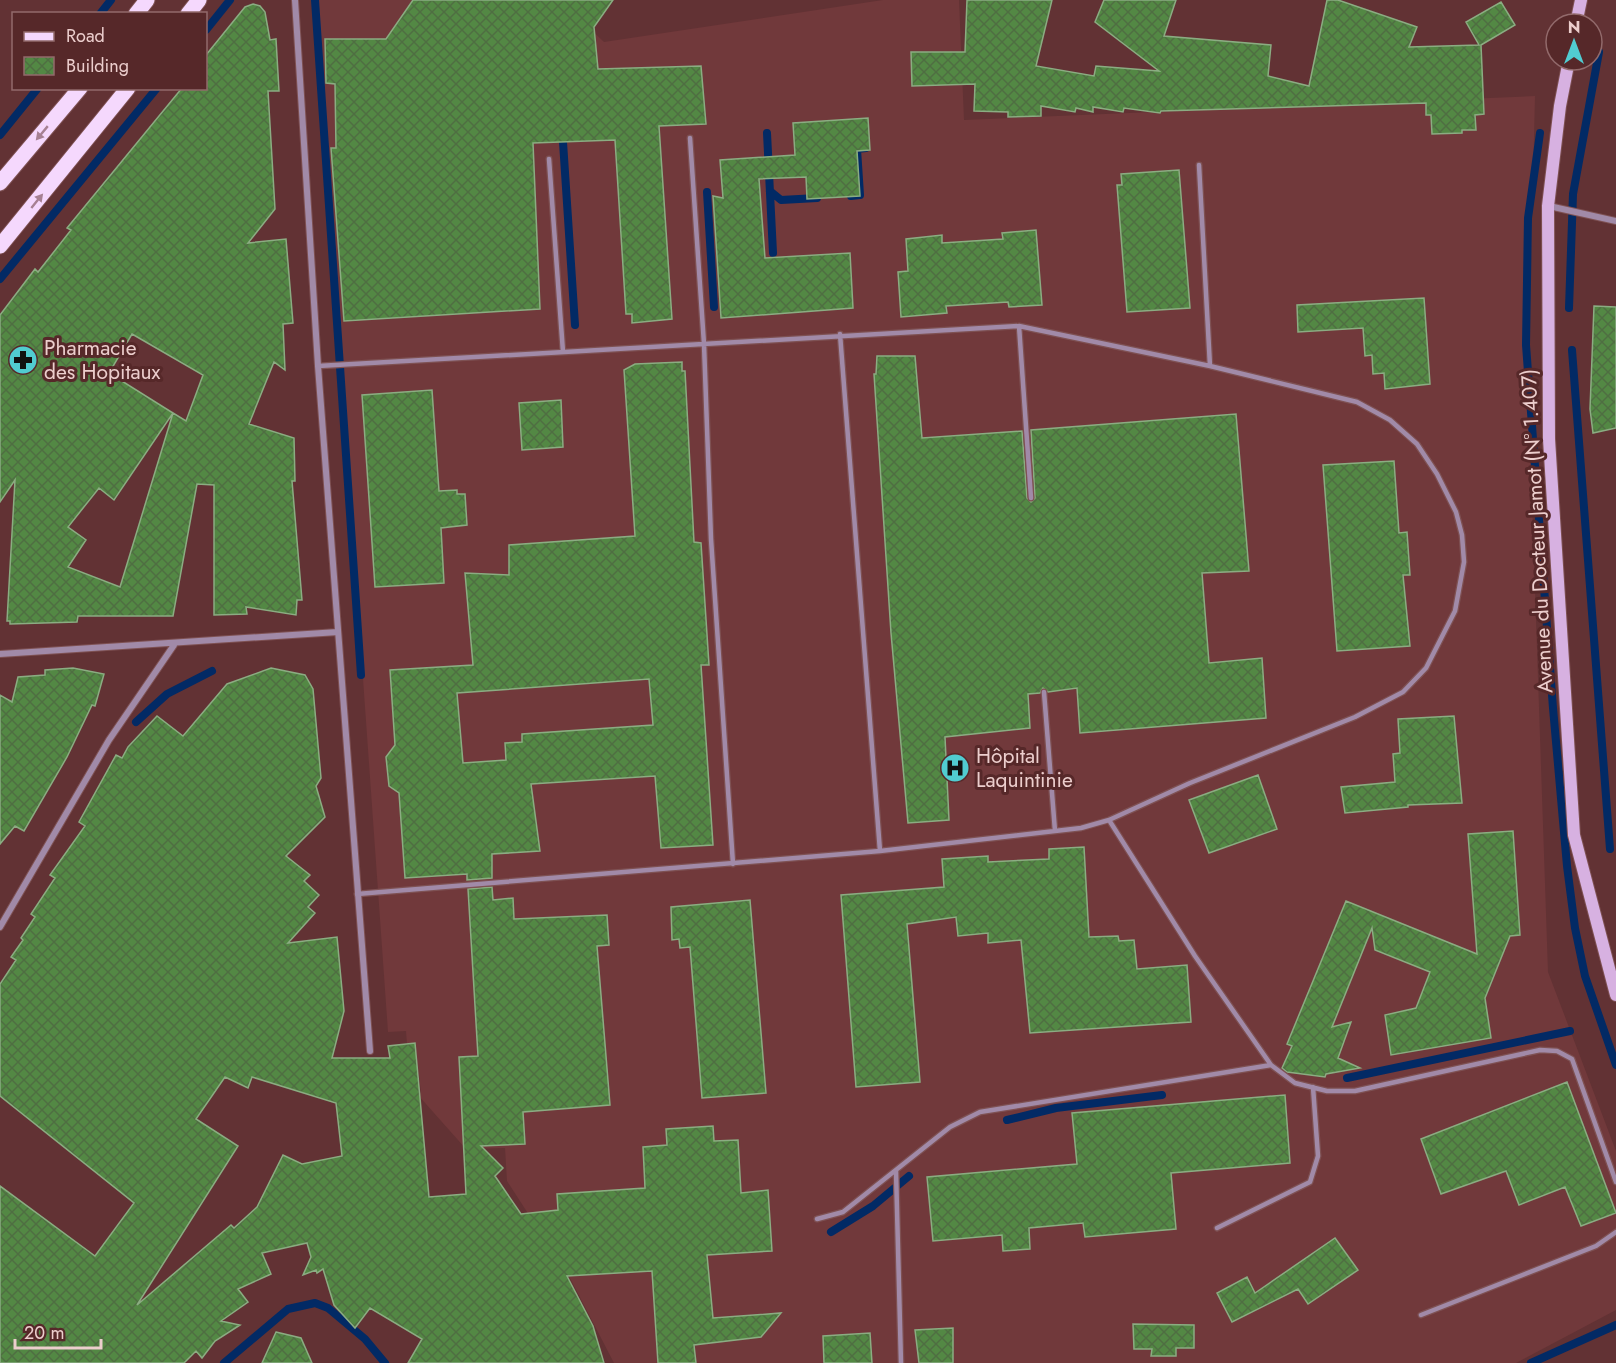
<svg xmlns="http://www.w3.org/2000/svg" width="1616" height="1363" font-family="Jost,sans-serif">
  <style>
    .built { fill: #71393b }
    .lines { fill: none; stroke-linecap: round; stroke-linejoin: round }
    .stream { stroke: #022a65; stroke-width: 8 }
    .building { fill: url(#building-cross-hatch); stroke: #8bac82; stroke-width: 1.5; fill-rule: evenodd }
    .service-casing { stroke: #7e5153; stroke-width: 7 }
    .minor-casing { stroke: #7e5153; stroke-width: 8 }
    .secondary-casing { stroke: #7e5153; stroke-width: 14 }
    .primary-casing { stroke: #7e5153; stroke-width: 17 }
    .service { stroke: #a18aa8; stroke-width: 4.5 }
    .minor { stroke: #a18aa8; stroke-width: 6 }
    .secondary { stroke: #d7b1e1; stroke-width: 12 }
    .primary { stroke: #f5d8fd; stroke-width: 15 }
    .oneway { fill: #a68093 }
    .labels { text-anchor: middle; stroke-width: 6; stroke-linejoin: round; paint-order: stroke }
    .poi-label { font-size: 21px; fill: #eccecd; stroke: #562829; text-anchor: start }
    .street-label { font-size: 21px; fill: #eccecd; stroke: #562829 }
  </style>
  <defs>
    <pattern id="building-cross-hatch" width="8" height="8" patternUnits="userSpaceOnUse" patternTransform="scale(1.5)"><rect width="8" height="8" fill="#538844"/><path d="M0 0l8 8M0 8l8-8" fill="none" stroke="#4f6e42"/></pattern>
  </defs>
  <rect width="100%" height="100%" fill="#623234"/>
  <!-- built -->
  <path class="built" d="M 315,0 L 560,0 L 604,42 L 883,0 L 959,0 L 964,120 L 1535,96 L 1528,384 L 1548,972 L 1616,1151 L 1616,1310 L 1516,1363 L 614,1363 L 571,1280 L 507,1181 L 505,1148 L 466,1149 L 418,1095 L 421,1092 L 415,1043 L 407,1044 L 406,1031 L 388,1032 Z"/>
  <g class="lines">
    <!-- stream -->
    <path class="stream" d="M 315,0 L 361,675
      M 100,14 L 111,0
      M 206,30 L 230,0
      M 767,133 L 773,253
      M 1540,133 L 1528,218 L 1526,345 L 1553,708 L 1567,866 L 1575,928 L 1585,976 L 1616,1065
      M 0,135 L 38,88
      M 563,142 L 575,325
      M 770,191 L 781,200 L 817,198
      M 707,192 L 714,307
      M 851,196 L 860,195 L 857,149 L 866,148
      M 0,279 L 157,88
      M 1569,308 L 1573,194 L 1599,52
      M 1572,350 L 1610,849
      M 136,722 L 167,694 L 212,671
      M 1347,1078 L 1570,1031
      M 1007,1120 L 1056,1108 L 1162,1095
      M 831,1232 L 873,1206 L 909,1176
      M 224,1363 L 288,1309 L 315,1303 L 328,1308 L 365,1339 L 385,1363
      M 1531,1363 L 1616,1325"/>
  </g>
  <!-- building -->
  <path class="building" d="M 413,0 L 613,0 L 594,27 L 598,69 L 701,66 L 706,124 L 659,126 L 672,319 L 632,323 L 632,314 L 626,314 L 615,140 L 533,143 L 540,309 L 344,321 L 331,148 L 336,148 L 335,84 L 326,83 L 325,39 L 386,39 Z
    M 967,0 L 1052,0 L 1036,66 L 1094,76 L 1096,66 L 1159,71 L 1095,22 L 1104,0 L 1176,0 L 1164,36 L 1271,45 L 1268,76 L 1309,86 L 1327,0 L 1338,0 L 1417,27 L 1409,47 L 1479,45 L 1466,22 L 1501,2 L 1515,25 L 1481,45 L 1484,114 L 1475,115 L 1476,130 L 1462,130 L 1462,133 L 1432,134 L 1431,115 L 1426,115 L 1426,103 L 1161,111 L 1160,113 L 1124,108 L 1123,112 L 1093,107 L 1093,112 L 1076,108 L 1075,112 L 1041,106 L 1041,116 L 1008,117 L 1008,112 L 974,111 L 975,84 L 912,86 L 911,52 L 965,52 Z
    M 253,4 L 260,6 L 265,12 L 270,40 L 276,39 L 279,91 L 268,91 L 275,209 L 248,243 L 286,239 L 293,323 L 283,324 L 285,370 L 274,362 L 249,424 L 294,438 L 295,481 L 292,481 L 302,600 L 297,600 L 296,615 L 246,607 L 247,614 L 214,615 L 214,485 L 197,484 L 173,616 L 78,616 L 77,622 L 10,624 L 10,621 L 7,621 L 15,480 L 0,502 L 0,315 L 35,269 L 38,272 L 71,230 L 67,228 L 182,88 L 206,88 L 206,55 L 245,7 ZM 132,334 L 203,375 L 186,421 L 173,413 L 120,587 L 68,567 L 86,540 L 68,527 L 99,488 L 114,500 L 173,413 L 109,373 Z
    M 868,118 L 870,150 L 857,151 L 860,196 L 807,199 L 806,177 L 759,179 L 765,258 L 850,253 L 853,308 L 721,318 L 713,196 L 723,198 L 720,160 L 795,155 L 793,123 Z
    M 1179,170 L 1190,308 L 1127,312 L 1117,185 L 1122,185 L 1121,174 Z
    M 1036,230 L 1042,305 L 1009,307 L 1008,302 L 946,306 L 947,313 L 901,317 L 898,272 L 908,271 L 906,239 L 942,235 L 942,243 L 1003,239 L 1002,233 Z
    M 1424,298 L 1430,384 L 1385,389 L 1384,373 L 1373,374 L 1372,355 L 1365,356 L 1363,328 L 1298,332 L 1297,305 Z
    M 1594,306 L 1616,307 L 1616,428 L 1593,433 L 1590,409 Z
    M 877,356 L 915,356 L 922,438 L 1022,431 L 1027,498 L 1031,502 L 1035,498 L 1031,430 L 1236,414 L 1249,571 L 1202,573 L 1209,663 L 1262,658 L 1266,718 L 1080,733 L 1077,688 L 1048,692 L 1043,688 L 1040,693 L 1028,694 L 1030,728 L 945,737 L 949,820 L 908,823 L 891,633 L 874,374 L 876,374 Z
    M 682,362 L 682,371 L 685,371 L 694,542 L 701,543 L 709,665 L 701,665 L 713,845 L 661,848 L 655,776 L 531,784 L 540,851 L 492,854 L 492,878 L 467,880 L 467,874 L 405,878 L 399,793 L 389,786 L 386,757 L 395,745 L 390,670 L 473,665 L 465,573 L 509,575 L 509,545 L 635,536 L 624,370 L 635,364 ZM 649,679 L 653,725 L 522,734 L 522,742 L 505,743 L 506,760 L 463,763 L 457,693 Z
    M 432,390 L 439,491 L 457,490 L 457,494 L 465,494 L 467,525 L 441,528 L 444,583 L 375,587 L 362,395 Z
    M 561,400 L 563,447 L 522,450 L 519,403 Z
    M 1394,461 L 1399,533 L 1407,532 L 1410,575 L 1403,575 L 1410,646 L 1337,651 L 1323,465 Z
    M 73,668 L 104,674 L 95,706 L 92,705 L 67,757 L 24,831 L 15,826 L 0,844 L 0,695 L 12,702 L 18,677 L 45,675 L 45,670 Z
    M 271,668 L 305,675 L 313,689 L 321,778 L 316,786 L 325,817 L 286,856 L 310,875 L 304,881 L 319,895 L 308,907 L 315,913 L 288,943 L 337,937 L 344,1011 L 332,1058 L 390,1058 L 388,1046 L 415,1043 L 429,1197 L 466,1194 L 459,1057 L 478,1056 L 468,889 L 492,887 L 493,900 L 513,898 L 514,919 L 607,915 L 609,945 L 597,946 L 610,1105 L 523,1112 L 525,1144 L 481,1146 L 503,1168 L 495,1176 L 521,1214 L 558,1210 L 557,1194 L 645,1188 L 643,1147 L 667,1145 L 666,1129 L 713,1126 L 714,1141 L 738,1140 L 741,1193 L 768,1190 L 772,1251 L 707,1255 L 713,1318 L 781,1313 L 761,1337 L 694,1345 L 696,1363 L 658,1363 L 652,1271 L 567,1276 L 593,1326 L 604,1363 L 408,1363 L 422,1339 L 370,1308 L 355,1328 L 334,1305 L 323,1269 L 317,1273 L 316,1270 L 303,1275 L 311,1257 L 307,1243 L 262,1253 L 271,1274 L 238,1289 L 248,1302 L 221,1321 L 240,1325 L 215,1341 L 202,1358 L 196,1351 L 184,1363 L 0,1363 L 0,1186 L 95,1256 L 134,1203 L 0,1096 L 0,984 L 16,960 L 11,957 L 23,940 L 21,938 L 35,917 L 31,914 L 55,878 L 50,875 L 85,826 L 79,822 L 116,755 L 122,758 L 128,747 L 157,716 L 183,736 L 227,684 ZM 225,1077 L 248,1088 L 252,1077 L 336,1103 L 342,1156 L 302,1164 L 283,1155 L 257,1207 L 234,1228 L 231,1225 L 137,1305 L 238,1146 L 196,1119 Z
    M 1454,716 L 1462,803 L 1408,805 L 1408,807 L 1345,813 L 1341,787 L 1395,782 L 1393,754 L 1400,753 L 1398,719 Z
    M 1258,775 L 1277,829 L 1209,853 L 1189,800 Z
    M 1513,831 L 1520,935 L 1510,936 L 1485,998 L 1491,1038 L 1391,1055 L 1385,1015 L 1416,1008 L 1430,972 L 1375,950 L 1372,928 L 1332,1027 L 1351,1022 L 1338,1058 L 1360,1068 L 1326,1074 L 1325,1077 L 1287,1072 L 1282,1068 L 1292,1046 L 1287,1044 L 1346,901 L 1477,954 L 1468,834 Z
    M 1084,847 L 1089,937 L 1118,936 L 1119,941 L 1134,940 L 1137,969 L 1187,965 L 1191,1022 L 1030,1033 L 1021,940 L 988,943 L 988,933 L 958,936 L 956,917 L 907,924 L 920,1082 L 856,1087 L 841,895 L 944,887 L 942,859 L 988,856 L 988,862 L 1049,859 L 1049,849 Z
    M 750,900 L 766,1093 L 702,1098 L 690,947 L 680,948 L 679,939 L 672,940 L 671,907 Z
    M 1567,1082 L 1616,1213 L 1581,1226 L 1565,1187 L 1519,1205 L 1506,1171 L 1441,1194 L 1421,1139 Z
    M 1285,1095 L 1290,1163 L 1171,1173 L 1176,1229 L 1085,1237 L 1083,1223 L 1029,1228 L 1030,1249 L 1003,1251 L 1002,1235 L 933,1241 L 927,1177 L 1077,1164 L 1072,1113 Z
    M 1335,1238 L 1358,1270 L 1308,1304 L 1298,1289 L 1232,1322 L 1217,1293 L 1247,1277 L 1255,1293 Z
    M 1133,1324 L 1194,1325 L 1194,1348 L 1176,1348 L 1176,1356 L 1151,1356 L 1152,1349 L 1134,1349 Z
    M 953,1328 L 953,1363 L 919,1363 L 915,1330 Z
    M 276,1332 L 301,1338 L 312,1363 L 262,1363 Z
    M 870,1333 L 872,1363 L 824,1363 L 823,1336 Z"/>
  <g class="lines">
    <!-- service casing -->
    <g class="service-casing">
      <path id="service" d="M 690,138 L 704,344 L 711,539 L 733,864
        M 549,159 L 563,352
        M 1199,165 L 1210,366
        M 1019,326 L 1031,498
        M 840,334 L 880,851
        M 318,366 L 1019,326 L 1210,366 L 1357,402 L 1390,420 L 1417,444 L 1437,474 L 1456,512 L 1462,535 L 1464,562 L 1455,611 L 1426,668 L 1403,692 L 1355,717 L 1190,783 L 1109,820 L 1081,828 L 880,851 L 357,894
        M 1044,692 L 1055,831
        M 1109,820 L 1195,956 L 1271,1065 L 1295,1083 L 1327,1091 L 1355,1091 L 1540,1050 L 1557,1051 L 1572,1059 L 1616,1182
        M 896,1171 L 901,1363
        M 817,1219 L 843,1212 L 950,1127 L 980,1112 L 1271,1065
        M 1217,1228 L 1310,1182 L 1318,1156 L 1313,1087
        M 1421,1315 L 1596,1246 L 1616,1232"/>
    </g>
    <!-- minor casing -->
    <g class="minor-casing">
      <path id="minor" d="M 295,0 L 318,366 L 370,1051
        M 1549,206 L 1616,221
        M 0,654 L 338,632
        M 0,927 L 109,740 L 174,645"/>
    </g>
    <!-- secondary casing -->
    <g class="secondary-casing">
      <path id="secondary" d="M 1576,24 L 1581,0
        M 1569,60 L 1560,106 L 1548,206 L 1549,439 L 1574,835 L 1616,995"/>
    </g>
    <!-- primary casing -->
    <g class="primary-casing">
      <path id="primary" d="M 136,14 L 147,0
        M 188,14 L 199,0
        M 0,183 L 80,88
        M 0,246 L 128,88"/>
    </g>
    <!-- service -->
    <use href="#service" class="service"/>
    <!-- minor -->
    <use href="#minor" class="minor"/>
    <!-- secondary -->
    <use href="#secondary" class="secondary"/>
    <!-- primary -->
    <use href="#primary" class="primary"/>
  </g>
  <!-- one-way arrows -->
  <defs><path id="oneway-solid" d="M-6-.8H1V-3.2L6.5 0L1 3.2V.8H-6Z" transform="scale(1.5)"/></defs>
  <g class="oneway">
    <use href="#oneway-solid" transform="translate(42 133) rotate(130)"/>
    <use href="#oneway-solid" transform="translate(37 201) rotate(-51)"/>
  </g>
  <!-- icons -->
  <defs>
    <g id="pharmacy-disc" transform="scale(1.5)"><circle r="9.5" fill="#51ccd1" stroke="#562829"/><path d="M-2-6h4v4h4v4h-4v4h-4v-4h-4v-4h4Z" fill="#111"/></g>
    <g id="hospital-disc" transform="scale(1.5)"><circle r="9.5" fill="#51ccd1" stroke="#562829"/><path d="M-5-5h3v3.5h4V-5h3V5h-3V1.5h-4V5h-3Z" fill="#111"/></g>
  </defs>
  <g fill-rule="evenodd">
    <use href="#pharmacy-disc" x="23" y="360"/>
    <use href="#hospital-disc" x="955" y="768"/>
  </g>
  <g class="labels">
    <!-- poi labels -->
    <g class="poi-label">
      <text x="44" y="355">Pharmacie<tspan x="44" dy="24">des Hopitaux</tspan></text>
      <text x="976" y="763">Hôpital<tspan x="976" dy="24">Laquintinie</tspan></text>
    </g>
    <!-- street labels -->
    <g class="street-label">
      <text transform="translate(1537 531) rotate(-93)" y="7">Avenue du Docteur Jamot (N° 1.407)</text>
    </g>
  </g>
  <!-- legend -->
  <rect x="12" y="12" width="195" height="78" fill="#562829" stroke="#926a6b" stroke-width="1.5"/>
  <rect x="24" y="32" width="30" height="9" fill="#f5d8fd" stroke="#926a6b" stroke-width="1.5"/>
  <text x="66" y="42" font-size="18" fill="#eccecd">Road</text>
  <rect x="24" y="57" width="30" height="18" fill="url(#building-cross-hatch)" stroke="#926a6b" stroke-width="1.5"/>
  <text x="66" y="72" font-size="18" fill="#eccecd">Building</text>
  <!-- north arrow -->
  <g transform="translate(1574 42)"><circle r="28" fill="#562829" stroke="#926a6b" stroke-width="1.5"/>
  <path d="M0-4.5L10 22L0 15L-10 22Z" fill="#51ccd1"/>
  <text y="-9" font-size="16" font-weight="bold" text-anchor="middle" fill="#eccecd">N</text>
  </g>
  <!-- scale -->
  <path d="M15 1339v9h86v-9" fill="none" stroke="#eccecd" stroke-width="3"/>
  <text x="24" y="1339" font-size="18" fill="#eccecd" stroke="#562829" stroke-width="4.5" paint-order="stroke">20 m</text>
</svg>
